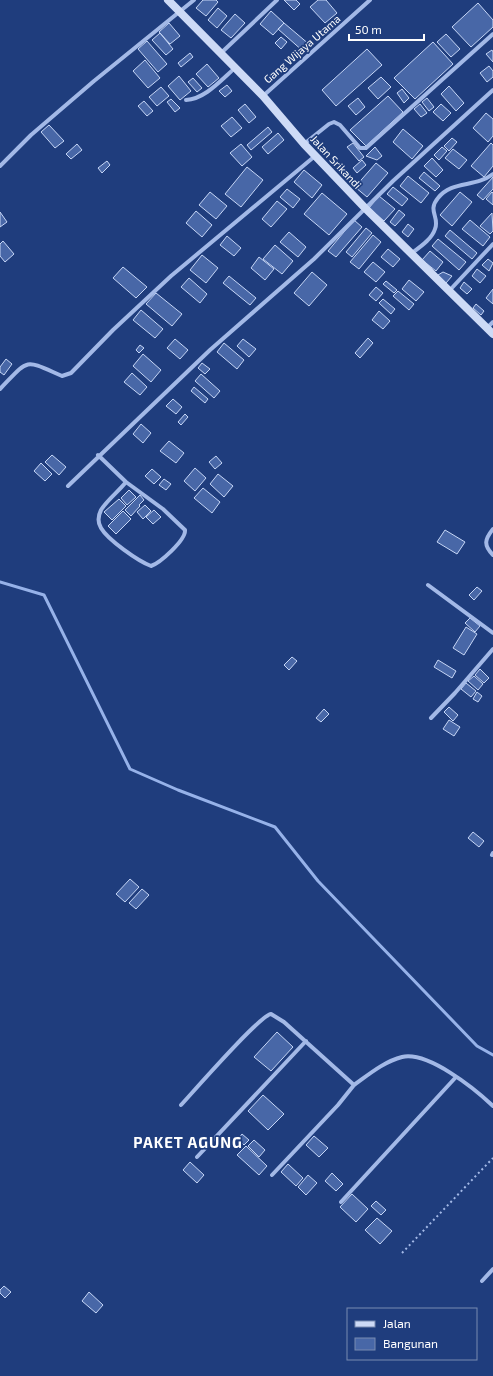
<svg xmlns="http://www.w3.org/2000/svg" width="493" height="1376" font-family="'Exo 2',sans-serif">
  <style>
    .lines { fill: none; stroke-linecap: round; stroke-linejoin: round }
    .stream { stroke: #96b2e9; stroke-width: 3 }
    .building { fill: #4867a7; stroke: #c6d6f6 }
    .path { stroke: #a3b9e7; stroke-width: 2; stroke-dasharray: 2 3; stroke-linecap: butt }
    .street { stroke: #a3b9e7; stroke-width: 4 }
    .secondary { stroke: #cddaf6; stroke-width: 8 }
    .labels { text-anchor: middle; stroke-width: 3.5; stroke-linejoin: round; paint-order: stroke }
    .street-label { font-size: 11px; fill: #fff; stroke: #1f3d7d }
    .district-label { font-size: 15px; font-weight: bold; letter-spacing: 1px; fill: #fff; stroke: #1f3d7d }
  </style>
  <rect width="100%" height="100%" fill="#1f3d7d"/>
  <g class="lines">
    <!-- stream -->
    <path class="stream" d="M 0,582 L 44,595 L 130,769 L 178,790 L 275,827 L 318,881 L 477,1046 L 493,1055"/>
  </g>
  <!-- building -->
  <path class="building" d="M 203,0 L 216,0 L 218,2 L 206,16 L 196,8 Z
    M 284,0 L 296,0 L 300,4 L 294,10 Z
    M 318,0 L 326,0 L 337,13 L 325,23 L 310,7 Z
    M 478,3 L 493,20 L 493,27 L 471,47 L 452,27 Z
    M 218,8 L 227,16 L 217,28 L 208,20 Z
    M 271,11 L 284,23 L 273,35 L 260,24 Z
    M 235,14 L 245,23 L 231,38 L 221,30 Z
    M 169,23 L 180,36 L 170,44 L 159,32 Z
    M 284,23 L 310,45 L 304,52 L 278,29 Z
    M 160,33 L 173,49 L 166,55 L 152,40 Z
    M 446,34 L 460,49 L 451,57 L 437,42 Z
    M 281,37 L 287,42 L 281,49 L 275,43 Z
    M 147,41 L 167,64 L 158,72 L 138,49 Z
    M 433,42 L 453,64 L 415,99 L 394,78 Z
    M 367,49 L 382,65 L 336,106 L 322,90 Z
    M 492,50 L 493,52 L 493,62 L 486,54 Z
    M 190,53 L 193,57 L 181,67 L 178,63 Z
    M 145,60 L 160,78 L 148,88 L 133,71 Z
    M 207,64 L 219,78 L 208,87 L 196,74 Z
    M 489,66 L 493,71 L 493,77 L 487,82 L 480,73 Z
    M 179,76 L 191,91 L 180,100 L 168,86 Z
    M 381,77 L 391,87 L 378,99 L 368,88 Z
    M 193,78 L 202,88 L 197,92 L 188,82 Z
    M 227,85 L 232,91 L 225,97 L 219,91 Z
    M 449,86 L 464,103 L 456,111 L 441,94 Z
    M 161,87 L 169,96 L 157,106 L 149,97 Z
    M 402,89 L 409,98 L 404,103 L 397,93 Z
    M 388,96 L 403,112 L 366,146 L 350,130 Z
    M 358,98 L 365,107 L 356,115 L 348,106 Z
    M 427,98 L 434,107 L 429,111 L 422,102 Z
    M 171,99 L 180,108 L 175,112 L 167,102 Z
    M 144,101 L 153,111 L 147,116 L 138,106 Z
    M 245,104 L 256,117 L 249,123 L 238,110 Z
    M 420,104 L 427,113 L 421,117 L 414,109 Z
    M 441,104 L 451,113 L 443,121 L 433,112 Z
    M 486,113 L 493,119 L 493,136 L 488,142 L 473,128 Z
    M 232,117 L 242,128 L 231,137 L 221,126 Z
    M 49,125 L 64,141 L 55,148 L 41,132 Z
    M 268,127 L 272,132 L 251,150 L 247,145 Z
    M 403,129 L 423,146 L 412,159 L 393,142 Z
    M 278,133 L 284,140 L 268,154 L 262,147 Z
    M 452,138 L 457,142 L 449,151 L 444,146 Z
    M 353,143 L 364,157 L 359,161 L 347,147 Z
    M 491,143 L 493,145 L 493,166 L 484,177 L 471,166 Z
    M 77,144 L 82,150 L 71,159 L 66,154 Z
    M 241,144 L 252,157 L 242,166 L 230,153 Z
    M 375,147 L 382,156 L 377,160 L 366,156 Z
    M 442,147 L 447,151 L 439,160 L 434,155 Z
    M 453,149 L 467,160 L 459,169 L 445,158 Z
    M 432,158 L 443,170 L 436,177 L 424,166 Z
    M 362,160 L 366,165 L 357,173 L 353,168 Z
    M 107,161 L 110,165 L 102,173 L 98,168 Z
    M 376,163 L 388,173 L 367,197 L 355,187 Z
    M 247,167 L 263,180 L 241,207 L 225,194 Z
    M 304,170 L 322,185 L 312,198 L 294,182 Z
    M 424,172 L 440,186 L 435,191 L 419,178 Z
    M 408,176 L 429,193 L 421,203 L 400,186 Z
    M 493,177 L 493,189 L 483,200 L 477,195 Z
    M 393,187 L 408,199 L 402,206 L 387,194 Z
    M 287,189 L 300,199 L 293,208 L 280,197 Z
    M 210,192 L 227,206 L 216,219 L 199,205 Z
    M 460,192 L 472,202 L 452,226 L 440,215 Z
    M 492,192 L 493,193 L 493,205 L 486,199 Z
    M 322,193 L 347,214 L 329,235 L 304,214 Z
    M 379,196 L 395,209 L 384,221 L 369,208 Z
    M 277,201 L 287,209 L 271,227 L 262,219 Z
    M 399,210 L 405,215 L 395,226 L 390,222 Z
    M 196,211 L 212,225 L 202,237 L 186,223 Z
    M 0,212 L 7,222 L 0,227 Z
    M 492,213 L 493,231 L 490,234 L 480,226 Z
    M 354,220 L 362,227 L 336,257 L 328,251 Z
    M 470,220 L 490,237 L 483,246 L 462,229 Z
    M 408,224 L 414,229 L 408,237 L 402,232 Z
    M 366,228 L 372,233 L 352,257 L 346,252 Z
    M 450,230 L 477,253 L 472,259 L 445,236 Z
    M 289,232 L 306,247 L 298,257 L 280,242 Z
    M 373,235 L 381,242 L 359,269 L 350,262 Z
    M 227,236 L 241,248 L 234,256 L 220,245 Z
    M 438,239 L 466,262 L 459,270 L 432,246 Z
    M 3,241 L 14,254 L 5,262 L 0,256 L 0,244 Z
    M 275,245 L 293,261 L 282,274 L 263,259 Z
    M 388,249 L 400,259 L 393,267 L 381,257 Z
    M 430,251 L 443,262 L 436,271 L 422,260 Z
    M 202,255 L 218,268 L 206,283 L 190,270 Z
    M 259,257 L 274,269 L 265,280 L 251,268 Z
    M 488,259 L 493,263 L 489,271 L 482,265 Z
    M 373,262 L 385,272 L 376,282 L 364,272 Z
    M 123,267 L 147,287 L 136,298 L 113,278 Z
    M 477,269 L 486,276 L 480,283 L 472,276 Z
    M 312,272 L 327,285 L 309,306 L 294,293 Z
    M 443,272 L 452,276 L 446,283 L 438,275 Z
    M 229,276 L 256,298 L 250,305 L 223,283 Z
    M 189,278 L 207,294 L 200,303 L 181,287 Z
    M 409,280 L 424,292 L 416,301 L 402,289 Z
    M 386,281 L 397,290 L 394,293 L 383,284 Z
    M 464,282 L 472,289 L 467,294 L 460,288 Z
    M 376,287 L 383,293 L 376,301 L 369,295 Z
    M 493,289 L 493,304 L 486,298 Z
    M 398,291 L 414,304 L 409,310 L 393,296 Z
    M 156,293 L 182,314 L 172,326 L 146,304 Z
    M 383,299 L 395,309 L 391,314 L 379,303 Z
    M 476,304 L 484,311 L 481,315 L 473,308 Z
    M 141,310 L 163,329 L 155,338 L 133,320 Z
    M 379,311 L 390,321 L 383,329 L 372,320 Z
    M 368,338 L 373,343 L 360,358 L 355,353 Z
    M 175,339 L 188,350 L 180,359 L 167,348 Z
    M 243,339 L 256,349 L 249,357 L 237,346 Z
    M 224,343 L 244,360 L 237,369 L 217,352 Z
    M 140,345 L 144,348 L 139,353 L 136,350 Z
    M 143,354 L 161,370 L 151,382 L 133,366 Z
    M 6,359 L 12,364 L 4,375 L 0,372 L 0,367 Z
    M 202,363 L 210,369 L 205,374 L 198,368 Z
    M 132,373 L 147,387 L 140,395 L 124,382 Z
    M 201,374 L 220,391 L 214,398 L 195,381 Z
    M 194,387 L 208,399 L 205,403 L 191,391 Z
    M 173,399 L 182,407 L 176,414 L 166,406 Z
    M 185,414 L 188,417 L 181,425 L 178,422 Z
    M 141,424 L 151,433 L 143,443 L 133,434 Z
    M 169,441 L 184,453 L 176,463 L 160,451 Z
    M 52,455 L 66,467 L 59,475 L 45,462 Z
    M 216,456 L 222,463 L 215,469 L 209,462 Z
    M 41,463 L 52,474 L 45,481 L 34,471 Z
    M 195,468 L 206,478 L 195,491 L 184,481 Z
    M 152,469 L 161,477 L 154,484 L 145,476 Z
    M 218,474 L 233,486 L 224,497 L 210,484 Z
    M 164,479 L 171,484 L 166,490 L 159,485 Z
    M 203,488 L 220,502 L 212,513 L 194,498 Z
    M 129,490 L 136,497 L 127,505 L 121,498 Z
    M 140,495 L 144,500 L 139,505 L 140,506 L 131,516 L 125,510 Z
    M 119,499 L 126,506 L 112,520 L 104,512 Z
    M 145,505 L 151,511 L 143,519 L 137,512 Z
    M 154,510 L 161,517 L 153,524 L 146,517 Z
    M 123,511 L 131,519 L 116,534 L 108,526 Z
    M 445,530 L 465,542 L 457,554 L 437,542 Z
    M 477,587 L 482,591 L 474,600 L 469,595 Z
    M 470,618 L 480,626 L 475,632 L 465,623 Z
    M 466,627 L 477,634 L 464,655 L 453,648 Z
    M 292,657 L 297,661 L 289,670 L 284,665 Z
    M 438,660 L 456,671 L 452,678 L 434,667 Z
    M 480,669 L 489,678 L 484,683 L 475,675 Z
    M 474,676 L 483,684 L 478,690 L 468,681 Z
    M 466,683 L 476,691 L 471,697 L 461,689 Z
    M 477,692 L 482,696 L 478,702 L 473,699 Z
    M 449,707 L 458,715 L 453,721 L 444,712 Z
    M 324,709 L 329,714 L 321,722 L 316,718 Z
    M 449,720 L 460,727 L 454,736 L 443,729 Z
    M 473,832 L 484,841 L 479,847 L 468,838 Z
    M 130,879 L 139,887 L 125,902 L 116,894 Z
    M 142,889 L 149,895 L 136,909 L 129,903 Z
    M 277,1032 L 293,1047 L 271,1071 L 254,1057 Z
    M 263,1095 L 284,1114 L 268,1130 L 248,1111 Z
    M 242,1134 L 249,1140 L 244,1145 L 238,1139 Z
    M 314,1136 L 328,1148 L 319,1157 L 306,1145 Z
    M 254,1140 L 265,1150 L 259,1157 L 248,1146 Z
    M 246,1146 L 267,1166 L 259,1175 L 237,1155 Z
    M 190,1162 L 204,1175 L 197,1183 L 183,1170 Z
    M 288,1164 L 303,1178 L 296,1186 L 281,1172 Z
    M 332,1173 L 343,1184 L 336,1191 L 325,1181 Z
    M 308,1175 L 317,1183 L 306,1195 L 298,1187 Z
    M 352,1194 L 368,1209 L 356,1222 L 340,1207 Z
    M 376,1201 L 386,1210 L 381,1215 L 371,1206 Z
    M 377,1218 L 392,1231 L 380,1244 L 365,1230 Z
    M 4,1286 L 11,1292 L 5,1298 L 0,1293 L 0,1290 Z
    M 89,1292 L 103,1305 L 96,1313 L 82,1301 Z"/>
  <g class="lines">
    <!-- path -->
    <path class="path" d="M 402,1253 L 493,1158"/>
    <!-- street -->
    <path class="street" d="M 220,54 L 277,0
      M 263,96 L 370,0
      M 186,100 C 205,99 221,80 235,68
      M 304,144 L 329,124 L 334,122 L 340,125 L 360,148 L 366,148 L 493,34
      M 0,166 L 31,135 L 94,81 L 194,0
      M 412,253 C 420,247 432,239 435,229 C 440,217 427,211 438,198 C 452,180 475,188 493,174
      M 449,291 L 493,244
      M 487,328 L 493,322
      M 0,389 C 30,358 23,359 62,376 L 71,373 L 113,330 L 171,276 L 315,156
      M 98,455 L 126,482 L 163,509 L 185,530 C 186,540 160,563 151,566 C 138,561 108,540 101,528 C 98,523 98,516 101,510 C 107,500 119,491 126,482
      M 68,486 L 210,350 L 314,259 L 393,181 L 493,90
      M 493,529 C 485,539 483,545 493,555
      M 428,585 L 493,633
      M 431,718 L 455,693 L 493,649
      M 492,855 L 493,853
      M 181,1105 C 194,1091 259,1016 271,1014 L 284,1022 L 354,1085 C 368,1075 385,1061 402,1057 C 428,1051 475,1089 493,1106
      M 197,1157 L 306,1041
      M 272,1175 L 338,1105 L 354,1085
      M 341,1202 L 456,1077
      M 482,1281 L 493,1269"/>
    <!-- secondary -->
    <path class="secondary" d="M 168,0 L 263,96 L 304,144 L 365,208 L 493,334"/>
  </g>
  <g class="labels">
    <!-- street labels -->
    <g class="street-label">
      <text transform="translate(302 49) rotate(-41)" y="4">Gang Wijaya Utama</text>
      <text transform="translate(336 162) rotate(47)" y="4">Jalan Srikandi</text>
    </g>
    <!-- district labels -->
    <g class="district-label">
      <text x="188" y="1148">PAKET AGUNG</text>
    </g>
  </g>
  <!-- legend -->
  <rect x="347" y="1308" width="130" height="52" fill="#1f3d7d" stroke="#798bb1"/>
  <rect x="355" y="1321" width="20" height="6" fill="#cddaf6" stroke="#798bb1"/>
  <text x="383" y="1328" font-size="12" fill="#ffffff">Jalan</text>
  <rect x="355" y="1338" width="20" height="12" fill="#4867a7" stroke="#798bb1"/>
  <text x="383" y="1348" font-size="12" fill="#ffffff">Bangunan</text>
  <!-- scale -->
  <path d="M349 34v6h75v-6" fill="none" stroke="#ffffff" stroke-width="2"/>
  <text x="355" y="34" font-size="12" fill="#ffffff" stroke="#1f3d7d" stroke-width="3" paint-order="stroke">50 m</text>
</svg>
